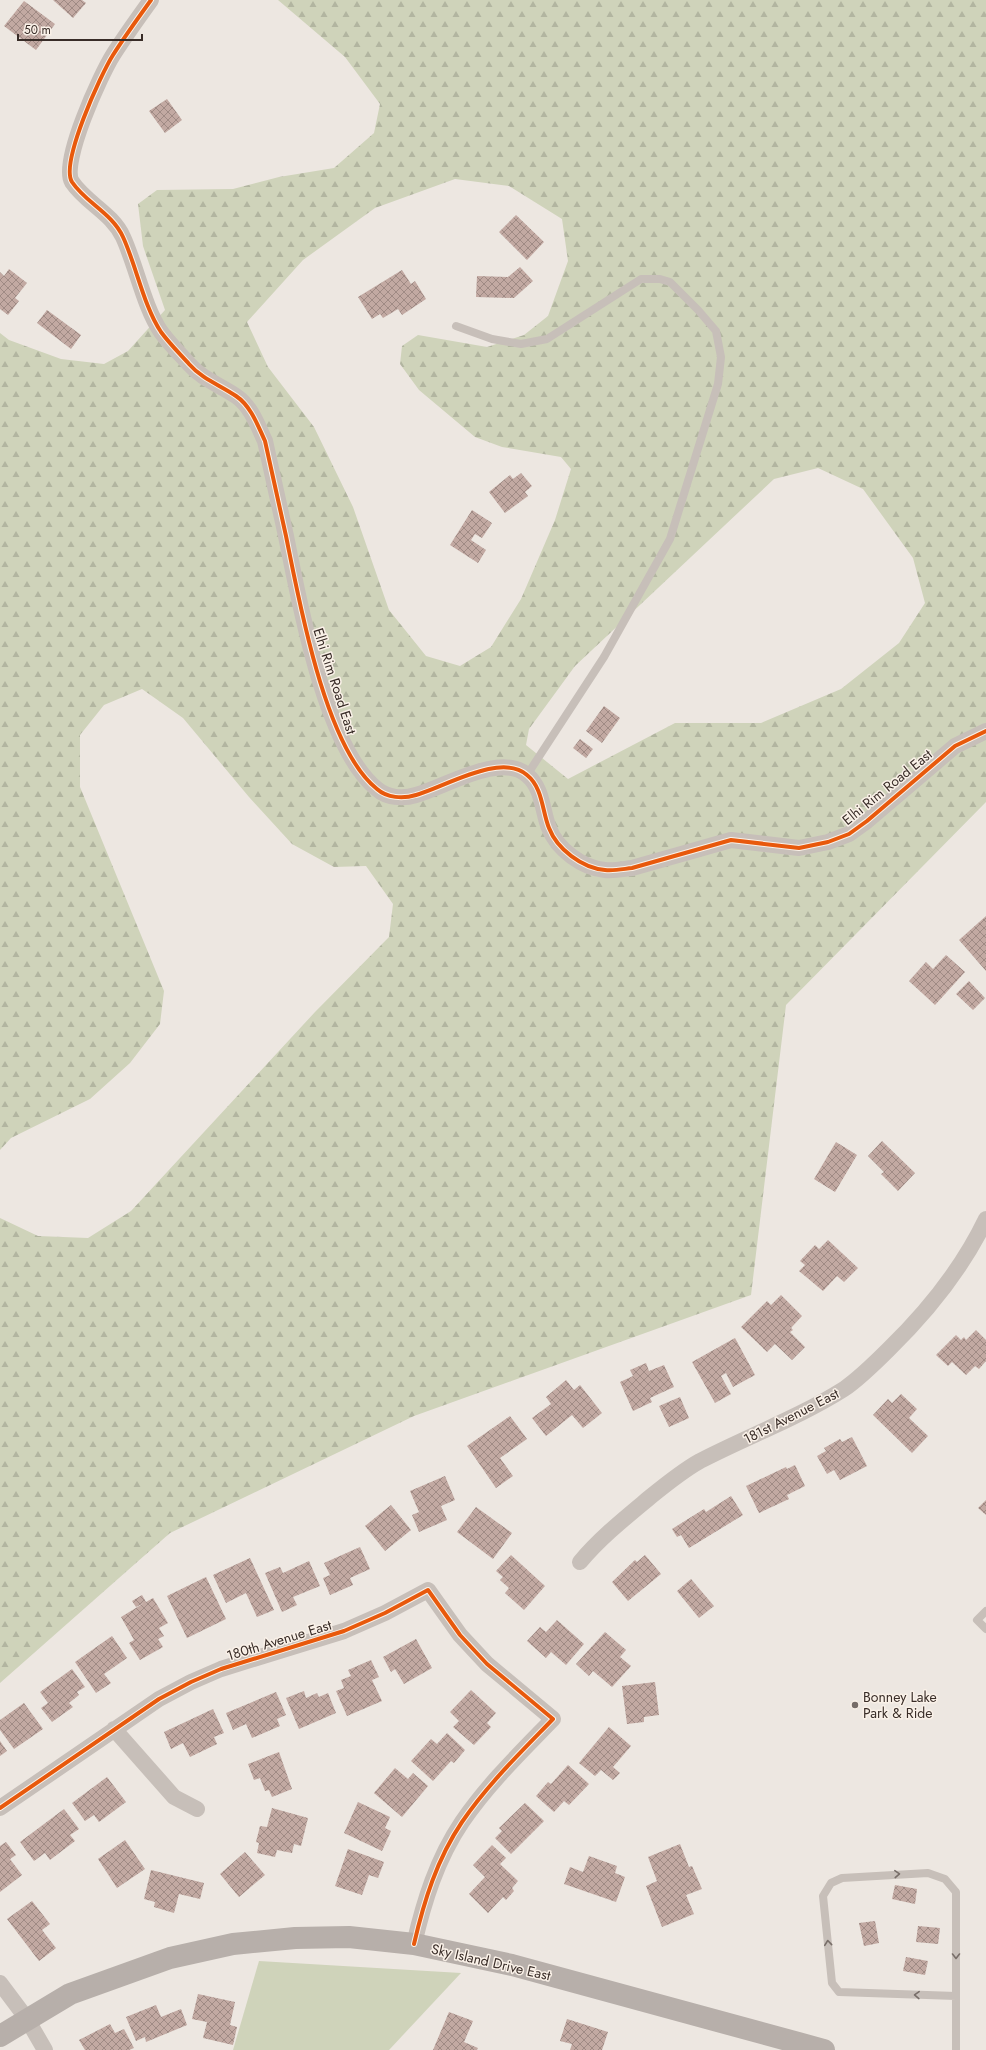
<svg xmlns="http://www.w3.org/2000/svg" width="986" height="2050" font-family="Jost,sans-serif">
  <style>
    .forest { fill: url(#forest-firs); fill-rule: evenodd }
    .green { fill: #cfd3ba }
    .building { fill: url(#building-cross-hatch) }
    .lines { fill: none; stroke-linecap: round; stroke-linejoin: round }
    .lane { stroke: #c7bfb9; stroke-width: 8 }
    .street { stroke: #c7bfb9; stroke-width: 16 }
    .secondary { stroke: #b7afaa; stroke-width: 22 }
    .cycleway-casing { stroke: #faf1e8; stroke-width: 6 }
    .cycleway { stroke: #e8590c; stroke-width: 4 }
    .oneway { stroke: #786e69 }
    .poi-dot { fill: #776d68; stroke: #faf1e8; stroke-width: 1.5 }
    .labels { text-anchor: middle; stroke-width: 3; stroke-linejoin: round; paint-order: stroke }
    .street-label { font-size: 14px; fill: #382c27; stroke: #faf1e8 }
    .poi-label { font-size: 14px; fill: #382c27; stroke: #faf1e8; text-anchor: start }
  </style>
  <defs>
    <pattern id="forest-firs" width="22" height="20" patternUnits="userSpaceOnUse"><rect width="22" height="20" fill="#cfd3ba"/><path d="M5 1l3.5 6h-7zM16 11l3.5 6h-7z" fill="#b2b5a0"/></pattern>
    <pattern id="building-cross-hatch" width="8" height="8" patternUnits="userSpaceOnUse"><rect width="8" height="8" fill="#c2a9a2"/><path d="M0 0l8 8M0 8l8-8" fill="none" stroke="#9f8a84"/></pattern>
  </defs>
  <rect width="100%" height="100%" fill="#ede7e1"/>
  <!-- forest -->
  <path class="forest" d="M 278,0 L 986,0 L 986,802 L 786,1005 L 751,1295 L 414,1416 L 170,1533 L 0,1683 L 0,1218 L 38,1236 L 88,1238 L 131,1211 L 315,1012 L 389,937 L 393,904 L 366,866 L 334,867 L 292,844 L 249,797 L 183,718 L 142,689 L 104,705 L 80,735 L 80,787 L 164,991 L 160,1024 L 130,1063 L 90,1099 L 11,1138 L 0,1150 L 0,333 L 9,340 L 61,359 L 104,364 L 128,351 L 165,310 L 143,246 L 138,204 L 157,190 L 233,189 L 279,177 L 334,168 L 374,133 L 380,104 L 345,57 ZM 455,179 L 509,186 L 562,219 L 568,261 L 548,316 L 524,335 L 487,347 L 418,335 L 402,346 L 400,364 L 419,390 L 475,437 L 502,447 L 561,457 L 571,469 L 555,520 L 521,599 L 491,647 L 460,666 L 426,656 L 389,610 L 353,507 L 314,427 L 268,367 L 247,322 L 303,260 L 375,208 ZM 818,468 L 863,489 L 913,558 L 925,603 L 899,643 L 841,689 L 761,723 L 675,723 L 568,779 L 526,745 L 529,729 L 575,666 L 774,479 Z"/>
  <!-- green -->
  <path class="green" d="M 259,1961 L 461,1973 L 389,2050 L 233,2050 Z"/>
  <!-- building -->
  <path class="building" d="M 53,0 L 82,0 L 86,3 L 73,18 Z
    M 24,1 L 55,24 L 36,50 L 4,26 Z
    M 167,99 L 182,120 L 165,133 L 149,111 Z
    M 516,215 L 544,242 L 527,260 L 499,232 Z
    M 520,267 L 533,281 L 514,298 L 476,297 L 477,276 L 508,277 Z
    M 9,269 L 27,283 L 15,298 L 19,301 L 8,315 L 0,309 L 0,272 L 4,276 Z
    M 402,270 L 411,284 L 415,281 L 426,299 L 402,315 L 398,309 L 383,318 L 380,314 L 372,319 L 358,297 Z
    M 47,310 L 81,335 L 71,349 L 37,323 Z
    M 521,473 L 532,486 L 525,492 L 528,496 L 505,513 L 489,492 L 510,475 L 513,479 Z
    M 472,510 L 492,523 L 482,538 L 475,534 L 471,540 L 486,550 L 478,563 L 450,545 Z
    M 604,706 L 620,718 L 602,743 L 586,731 Z
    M 580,739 L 593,749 L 586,758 L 573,748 Z
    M 986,916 L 986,971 L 959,940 Z
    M 946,955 L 965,972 L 935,1005 L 909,981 L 926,962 L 933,969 Z
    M 969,981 L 985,998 L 973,1010 L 956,994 Z
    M 882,1141 L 915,1173 L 898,1191 L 881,1174 L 884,1172 L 868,1156 Z
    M 836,1142 L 857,1155 L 835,1192 L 814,1179 Z
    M 828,1240 L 858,1268 L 844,1282 L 837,1276 L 823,1291 L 799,1271 L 805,1265 L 800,1261 L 815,1245 L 819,1249 Z
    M 781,1295 L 802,1316 L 791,1328 L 793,1330 L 790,1332 L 805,1347 L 792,1360 L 775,1344 L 767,1352 L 741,1327 L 767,1301 L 771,1305 Z
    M 976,1330 L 986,1340 L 986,1361 L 979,1369 L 975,1366 L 966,1375 L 952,1362 L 948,1366 L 936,1355 L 956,1335 L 961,1340 L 964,1337 L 966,1340 Z
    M 735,1338 L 755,1375 L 733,1387 L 726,1373 L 721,1376 L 731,1394 L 715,1403 L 692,1362 Z
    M 646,1363 L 649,1371 L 664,1365 L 674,1387 L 650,1398 L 652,1402 L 633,1411 L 620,1382 L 633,1376 L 630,1370 Z
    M 566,1380 L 574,1390 L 580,1385 L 602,1413 L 583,1428 L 572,1415 L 546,1436 L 532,1418 L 551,1404 L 546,1397 Z
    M 901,1394 L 917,1409 L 909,1418 L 928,1436 L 912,1453 L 873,1415 L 888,1399 L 892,1403 Z
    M 680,1397 L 689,1418 L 669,1427 L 659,1406 Z
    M 510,1416 L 527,1439 L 500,1458 L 513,1476 L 496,1488 L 467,1446 Z
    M 852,1437 L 867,1466 L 840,1480 L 834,1470 L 827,1474 L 817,1456 L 826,1451 L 824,1448 L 840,1439 L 842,1442 Z
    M 795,1465 L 805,1486 L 787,1495 L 789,1499 L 759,1513 L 746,1486 L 786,1467 L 787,1469 Z
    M 445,1476 L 455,1500 L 441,1506 L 447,1520 L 419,1532 L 412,1515 L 419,1512 L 410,1491 Z
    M 731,1496 L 743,1515 L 689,1548 L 681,1535 L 677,1537 L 672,1529 L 704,1509 L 706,1512 Z
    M 986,1500 L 986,1515 L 978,1508 Z
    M 391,1505 L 411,1530 L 385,1551 L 365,1526 Z
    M 476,1507 L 512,1533 L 493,1559 L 457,1532 Z
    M 360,1547 L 370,1569 L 350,1578 L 353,1585 L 330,1595 L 323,1578 L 330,1575 L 324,1563 Z
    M 511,1555 L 545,1586 L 524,1610 L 505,1593 L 509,1588 L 500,1580 L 503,1577 L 496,1571 Z
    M 645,1555 L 661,1574 L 628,1601 L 612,1582 L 635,1560 L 637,1562 Z
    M 250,1558 L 274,1610 L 257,1617 L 246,1593 L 226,1603 L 213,1575 Z
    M 309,1561 L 320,1586 L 293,1597 L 297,1605 L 282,1612 L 265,1573 L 280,1567 L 283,1573 Z
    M 206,1577 L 226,1619 L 187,1638 L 167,1596 Z
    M 691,1579 L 714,1606 L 699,1618 L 677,1591 Z
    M 142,1595 L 146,1602 L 153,1598 L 168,1623 L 159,1628 L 164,1636 L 158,1639 L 163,1647 L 140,1660 L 129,1643 L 134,1640 L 121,1617 L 144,1603 L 136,1607 L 132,1601 Z
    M 557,1620 L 584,1644 L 566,1665 L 551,1652 L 546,1658 L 527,1641 L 540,1627 L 546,1632 Z
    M 605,1632 L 626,1650 L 620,1657 L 631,1666 L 612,1687 L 593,1671 L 589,1676 L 576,1664 Z
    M 112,1636 L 127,1658 L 104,1674 L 111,1683 L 96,1693 L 75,1662 Z
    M 416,1639 L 432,1668 L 404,1684 L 395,1669 L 391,1672 L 383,1657 Z
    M 371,1660 L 379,1677 L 372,1680 L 382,1701 L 347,1716 L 336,1691 L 344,1688 L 341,1680 L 351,1676 L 348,1670 Z
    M 72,1669 L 85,1687 L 77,1692 L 79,1695 L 69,1703 L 73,1707 L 52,1722 L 41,1708 L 48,1703 L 40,1692 Z
    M 655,1682 L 659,1715 L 644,1717 L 644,1722 L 627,1724 L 622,1686 Z
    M 471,1690 L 496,1713 L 487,1723 L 491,1727 L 474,1745 L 453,1727 L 459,1721 L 450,1712 Z
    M 304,1691 L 306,1698 L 317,1693 L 319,1697 L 328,1693 L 336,1713 L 299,1729 L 286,1698 Z
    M 276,1692 L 286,1715 L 277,1719 L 280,1726 L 252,1738 L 246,1724 L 233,1730 L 226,1713 Z
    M 24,1703 L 43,1729 L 14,1749 L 0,1730 L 0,1720 Z
    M 213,1709 L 224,1733 L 214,1737 L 217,1744 L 190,1757 L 183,1743 L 171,1749 L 164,1732 Z
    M 609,1727 L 631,1746 L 613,1767 L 620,1773 L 613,1780 L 601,1770 L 595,1776 L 579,1763 Z
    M 447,1733 L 465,1750 L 454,1763 L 451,1761 L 433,1781 L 411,1761 L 431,1739 L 437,1744 Z
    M 0,1741 L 7,1751 L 0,1756 Z
    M 279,1752 L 292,1789 L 272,1797 L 269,1790 L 265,1791 L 260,1778 L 254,1780 L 248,1764 Z
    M 568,1765 L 589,1784 L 569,1805 L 564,1801 L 554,1812 L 536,1796 L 548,1782 L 551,1784 Z
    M 395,1768 L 408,1779 L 413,1773 L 428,1786 L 402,1817 L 374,1793 Z
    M 107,1777 L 126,1802 L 99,1822 L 94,1815 L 85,1821 L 72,1803 Z
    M 358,1802 L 390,1817 L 385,1828 L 391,1831 L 382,1851 L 344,1833 Z
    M 525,1803 L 544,1821 L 511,1854 L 495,1838 L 502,1831 L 499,1828 Z
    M 272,1808 L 308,1818 L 301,1846 L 294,1844 L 292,1853 L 277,1850 L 275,1857 L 257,1853 L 259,1843 L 256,1842 L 260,1826 L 267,1827 Z
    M 64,1809 L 79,1829 L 70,1835 L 75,1841 L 50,1860 L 45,1853 L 34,1861 L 20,1842 Z
    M 125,1840 L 145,1869 L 117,1888 L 98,1859 Z
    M 6,1842 L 16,1855 L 10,1859 L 22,1875 L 0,1892 L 0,1846 Z
    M 680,1844 L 689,1867 L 692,1866 L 702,1889 L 686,1895 L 694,1914 L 662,1927 L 646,1886 L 657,1881 L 648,1857 Z
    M 492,1845 L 506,1858 L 500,1864 L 518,1881 L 512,1888 L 514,1891 L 506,1900 L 503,1897 L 488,1913 L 469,1894 L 485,1877 L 473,1865 Z
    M 348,1849 L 384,1862 L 378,1878 L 369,1875 L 362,1895 L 335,1886 Z
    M 245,1852 L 265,1875 L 239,1897 L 220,1874 Z
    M 589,1856 L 617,1866 L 615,1873 L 625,1877 L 616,1902 L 564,1884 L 570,1867 L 583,1872 Z
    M 151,1870 L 204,1883 L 200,1899 L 179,1894 L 174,1913 L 154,1907 L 155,1902 L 144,1899 Z
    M 895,1885 L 917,1889 L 915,1904 L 892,1899 Z
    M 32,1901 L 50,1924 L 42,1930 L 56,1948 L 39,1961 L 7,1919 Z
    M 875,1921 L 879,1943 L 864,1946 L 859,1923 Z
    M 918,1926 L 940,1928 L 938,1944 L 916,1942 Z
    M 906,1957 L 928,1961 L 925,1975 L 903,1971 Z
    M 198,1994 L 235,2002 L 230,2025 L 237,2027 L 233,2045 L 203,2038 L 207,2022 L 192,2019 Z
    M 156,2005 L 161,2017 L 181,2009 L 187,2025 L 146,2042 L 145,2037 L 136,2041 L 126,2017 Z
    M 449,2012 L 473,2021 L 464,2042 L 478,2048 L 477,2050 L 433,2050 Z
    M 567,2019 L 608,2032 L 602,2050 L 570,2050 L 572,2044 L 560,2041 Z
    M 110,2024 L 115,2033 L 124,2029 L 134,2048 L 129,2050 L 85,2050 L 79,2040 Z"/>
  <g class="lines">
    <!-- lane -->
    <path class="lane" d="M 456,326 L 492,339 L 521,344 L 547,339 L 641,279 L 660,279 L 670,282 L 698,310 L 716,331 L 721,357 L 718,384 L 670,539 L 604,657 L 527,775
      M 986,1611 L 977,1620 L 986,1629
      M 956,2050 C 956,1997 956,1945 956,1892 L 945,1879 L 928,1873 L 842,1878 L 831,1883 L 823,1896 L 832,1983 L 839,1992 L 956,1996"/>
    <!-- street -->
    <path class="street" d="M 151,0 C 138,18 125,36 113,55 C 101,74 60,163 72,182 C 86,203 112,213 123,237 C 136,265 144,307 161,332 C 169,343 180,354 189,364 C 202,379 220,385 236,396 C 251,406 258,426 265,441 C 272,473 279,504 286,536 C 299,600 325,748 377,789 C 387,798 403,799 416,795 C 445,787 501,752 527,775 C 543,788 542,811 549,828 C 557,849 582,868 605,870 C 614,871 623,869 632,868 L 731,840 L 799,848 L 828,842 L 849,834 L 867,821 L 955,746 L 986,731
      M 580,1562 C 600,1538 625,1518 649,1498 C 665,1485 682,1471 700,1461 C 748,1436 798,1418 844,1389 C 860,1378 875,1363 889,1349 C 929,1310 962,1269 986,1219
      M 114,1729 L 174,1797 L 197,1809
      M 0,1808 L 159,1699 L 191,1682 L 221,1669 L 344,1631 L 385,1613 L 428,1590 L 460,1635 L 487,1664 L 553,1719 C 521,1752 488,1784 462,1822 C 437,1859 424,1901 414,1944
      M 0,1983 L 27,2019 L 45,2050"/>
    <!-- secondary -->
    <path class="secondary" d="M 0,2036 L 70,1994 L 170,1958 L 233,1944 L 295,1938 L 349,1937 L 414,1944 L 512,1965 L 824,2050"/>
    <!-- cycleway casing -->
    <g class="cycleway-casing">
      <path id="cycleway" d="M 151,0 C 138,18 125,36 113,55 C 101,74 60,163 72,182 C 86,203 112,213 123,237 C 136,265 144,307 161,332 C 169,343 180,354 189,364 C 202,379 220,385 236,396 C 251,406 258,426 265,441 C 272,473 279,504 286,536 C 299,600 325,748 377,789 C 387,798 403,799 416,795 C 445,787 501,752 527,775 C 543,788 542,811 549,828 C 557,849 582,868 605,870 C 614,871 623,869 632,868 L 731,840 L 799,848 L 828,842 L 849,834 L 867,821 L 955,746 L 986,731
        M 0,1808 L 159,1699 L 191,1682 L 221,1669 L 344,1631 L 385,1613 L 428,1590 L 460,1635 L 487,1664 L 553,1719 C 521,1752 488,1784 462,1822 C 437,1859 424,1901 414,1944"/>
    </g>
    <!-- cycleway -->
    <use href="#cycleway" class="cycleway"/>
  </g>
  <!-- one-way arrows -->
  <defs><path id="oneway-chevron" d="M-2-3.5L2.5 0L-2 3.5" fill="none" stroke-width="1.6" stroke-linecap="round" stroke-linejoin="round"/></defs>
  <g class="oneway">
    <use href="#oneway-chevron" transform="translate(897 1874) rotate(-3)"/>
    <use href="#oneway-chevron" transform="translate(828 1943) rotate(-96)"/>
    <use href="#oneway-chevron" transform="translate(956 1956) rotate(90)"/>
    <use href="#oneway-chevron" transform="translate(917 1995) rotate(-178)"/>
  </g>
  <!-- markers -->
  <circle class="poi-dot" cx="855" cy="1705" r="4"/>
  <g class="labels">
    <!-- street labels -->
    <g class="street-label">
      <text transform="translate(335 681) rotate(72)" y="5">Elhi Rim Road East</text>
      <text transform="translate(887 787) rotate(-39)" y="5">Elhi Rim Road East</text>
      <text transform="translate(791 1416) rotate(-27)" y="5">181st Avenue East</text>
      <text transform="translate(279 1640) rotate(-17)" y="5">180th Avenue East</text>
      <text transform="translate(491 1962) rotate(13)" y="5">Sky Island Drive East</text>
    </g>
    <!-- poi labels -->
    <g class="poi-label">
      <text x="863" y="1702">Bonney Lake<tspan x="863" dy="16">Park &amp; Ride</tspan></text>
    </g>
  </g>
  <!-- scale -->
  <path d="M18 34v6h124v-6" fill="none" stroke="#382c27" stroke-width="2"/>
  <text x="24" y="34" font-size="12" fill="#382c27" stroke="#faf1e8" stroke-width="3" paint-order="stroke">50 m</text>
</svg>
